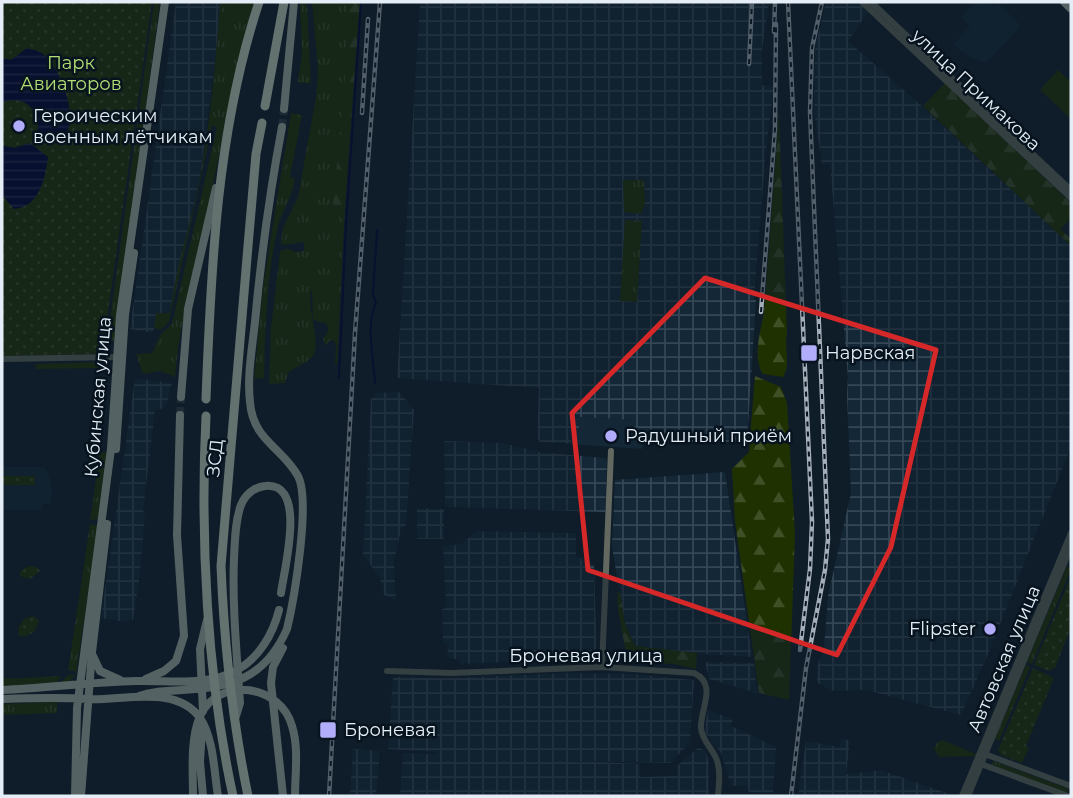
<svg xmlns="http://www.w3.org/2000/svg" width="1073" height="798" font-family="Montserrat,sans-serif">
  <style>
    .built { fill: #132737 }
    .industrial { fill: url(#industrial-grid) }
    .grass { fill: url(#grass-tufts) }
    .forest { fill: url(#forest-firs) }
    .park { fill: url(#park-dots) }
    .pitch { fill: #1f3100 }
    .water { fill: url(#water-rules) }
    .lines { fill: none; stroke-linecap: round; stroke-linejoin: round }
    .stream { stroke: #000036; stroke-width: 2 }
    .major-tunnel { stroke: #2f3c48; stroke-width: 8; stroke-dasharray: 8 4; stroke-linecap: butt }
    .minor { stroke: #636961; stroke-width: 6 }
    .major { stroke: #acb7a8; stroke-width: 8 }
    .highway { stroke: #c9d7c4; stroke-width: 9 }
    .rail-casing { stroke: #a4aeb8; stroke-width: 4.5 }
    .rail { stroke: #07141f; stroke-width: 2; stroke-dasharray: 5; stroke-linecap: butt }
    .marked { fill: none; stroke: #d62828; stroke-width: 5; stroke-linejoin: round }
    .poi-dot { fill: #b1adfa; stroke: #07141f; stroke-width: 2.5 }
    .labels { text-anchor: middle; stroke-width: 5; stroke-linejoin: round; paint-order: stroke }
    .park-label { font-size: 18px; fill: #b3de74; stroke: #07141f }
    .street-label { font-size: 18px; fill: #e5eef6; stroke: #07141f }
    .poi-label { font-size: 18px; fill: #e5eef6; stroke: #07141f; text-anchor: start }
  </style>
  <defs>
    <pattern id="industrial-grid" width="8" height="8" patternUnits="userSpaceOnUse" patternTransform="scale(1.75)"><rect width="8" height="8" fill="#132737"/><path d="M0 4h8M4 0v8" fill="none" stroke="#354755"/></pattern>
    <pattern id="grass-tufts" width="24" height="20" patternUnits="userSpaceOnUse" patternTransform="scale(1.75)"><rect width="24" height="20" fill="#1f3100"/><path d="M3 7l-1-3M5 7V3M7 7l1-3M15 17l-1-3M17 17v-4M19 17l1-3" fill="none" stroke="#3f4f26"/></pattern>
    <pattern id="forest-firs" width="22" height="20" patternUnits="userSpaceOnUse" patternTransform="scale(1.75)"><rect width="22" height="20" fill="#1f3100"/><path d="M5 1l3.5 6h-7zM16 11l3.5 6h-7z" fill="#3f4f26"/></pattern>
    <pattern id="park-dots" width="8" height="8" patternUnits="userSpaceOnUse" patternTransform="scale(1.75)"><rect width="8" height="8" fill="#1f3100"/><path d="M2 2h.1M6 6h.1" fill="none" stroke="#3f4f26" stroke-width="1.8" stroke-linecap="round"/></pattern>
    <pattern id="water-rules" width="6" height="5" patternUnits="userSpaceOnUse" patternTransform="scale(1.75)"><rect width="6" height="5" fill="#000036"/><path d="M0 2.5h6" fill="none" stroke="#252654"/></pattern>
  </defs>
  <rect width="100%" height="100%" fill="#0f1d29"/>
  <!-- built -->
  <path class="built" d="M 976,2 L 988,2 L 995,7 L 998,3 L 1021,26 L 986,63 L 969,57 L 953,45 L 970,26 L 961,17 Z
    M 579,417 L 635,420 L 643,431 L 642,449 L 571,444 L 571,436 Z
    M 2,467 L 44,467 L 48,473 L 53,490 L 51,504 L 42,504 L 42,510 L 2,510 Z"/>
  <!-- industrial -->
  <path class="industrial" d="M 176,2 L 220,2 L 217,46 L 200,177 L 192,219 L 170,313 L 155,325 L 153,333 L 130,329 Z
    M 420,2 L 769,2 L 762,50 L 762,85 L 774,87 L 766,150 L 754,299 L 756,300 L 747,440 L 712,443 L 653,440 L 653,443 L 644,443 L 642,445 L 643,431 L 634,430 L 635,420 L 580,417 L 578,436 L 571,436 L 571,444 L 540,442 L 537,438 L 539,388 L 397,378 Z
    M 826,2 L 858,2 L 868,12 L 848,41 L 922,106 L 1071,246 L 1071,447 L 986,659 L 961,715 L 866,690 L 833,691 L 818,683 L 817,679 L 817,667 L 824,648 L 828,596 L 851,493 L 847,395 L 848,377 L 832,187 L 830,164 L 822,165 L 814,111 L 815,48 Z
    M 135,378 L 172,383 L 166,407 L 155,411 L 143,511 L 145,513 L 140,575 L 133,620 L 124,622 L 101,618 Z
    M 399,392 L 414,410 L 406,525 L 401,529 L 394,562 L 396,600 L 384,595 L 380,578 L 363,555 L 371,399 L 377,393 Z
    M 444,441 L 503,443 L 539,452 L 603,458 L 607,459 L 605,512 L 445,507 Z
    M 725,472 L 752,657 L 702,654 L 635,646 L 625,624 L 612,547 L 615,480 Z
    M 417,508 L 444,509 L 444,539 L 417,539 Z
    M 476,531 L 576,533 L 576,556 L 594,565 L 597,662 L 559,663 L 559,660 L 460,664 L 460,660 L 448,658 L 447,643 L 443,643 L 442,609 L 446,608 L 443,546 L 462,544 Z
    M 705,662 L 754,663 L 757,693 L 709,679 Z
    M 571,673 L 632,674 L 694,680 L 690,742 L 671,763 L 575,761 L 640,764 L 640,777 L 671,776 L 677,775 L 677,766 L 698,748 L 705,750 L 709,762 L 709,796 L 400,796 L 403,753 L 439,754 L 434,752 L 388,749 L 393,677 L 444,678 Z
    M 708,710 L 733,719 L 731,726 L 776,747 L 773,793 L 749,792 L 747,786 L 731,786 L 721,753 L 706,734 L 705,725 Z
    M 841,739 L 850,740 L 846,774 L 881,770 L 955,796 L 798,796 L 806,741 L 839,747 Z
    M 353,749 L 380,751 L 376,796 L 350,796 Z"/>
  <!-- grass -->
  <path class="grass" d="M 154,2 L 160,2 L 114,341 L 107,341 Z
    M 220,2 L 254,2 C 235,65 225,130 211,194 C 199,255 180,314 175,377 L 160,371 L 143,374 L 136,354 L 152,353 L 161,334 L 172,324 L 217,127 L 212,126 L 169,322 L 161,330 L 154,328 L 156,313 L 170,313 C 175,271 190,225 199,182 C 210,123 216,62 220,2 Z
    M 300,2 L 307,2 L 311,84 L 298,82 L 302,53 Z
    M 312,2 L 359,2 L 344,224 L 337,365 L 335,364 L 336,346 L 334,340 L 329,341 L 326,346 L 323,339 L 328,331 L 327,324 L 313,320 L 312,288 C 305,309 324,346 311,358 C 305,364 295,367 288,373 L 285,383 L 271,384 L 269,382 L 271,327 L 280,252 C 284,247 290,249 295,252 L 304,251 L 304,242 L 283,245 L 281,242 L 283,228 L 298,197 L 316,97 L 318,70 Z
    M 291,113 L 302,115 L 290,177 L 295,179 C 292,198 281,212 277,230 C 267,278 265,329 264,378 L 254,379 L 263,287 Z
    M 623,180 L 644,180 L 645,204 L 641,214 L 624,212 Z
    M 625,220 L 642,221 L 637,302 L 620,301 Z
    M 102,362 L 102,368 L 36,369 L 35,364 Z
    M 100,452 L 107,453 L 99,519 L 90,520 Z
    M 90,524 L 98,526 L 76,674 L 70,681 L 60,684 L 68,675 L 75,675 L 75,671 L 68,671 Z
    M 1067,566 L 1071,569 L 1032,664 L 1027,662 Z
    M 1026,665 L 1030,667 L 999,741 L 995,739 Z
    M 61,676 L 56,683 L 2,686 L 2,679 Z
    M 57,702 L 57,713 L 4,715 L 2,713 L 2,704 Z
    M 942,740 L 976,754 L 977,756 L 939,757 L 934,749 L 937,743 Z
    M 993,761 L 1069,789 L 1067,793 L 992,765 Z"/>
  <!-- forest -->
  <path class="forest" d="M 348,2 L 360,2 L 344,215 L 339,215 L 334,210 L 333,203 L 347,60 Z
    M 945,83 L 1071,203 L 1071,218 L 1061,229 L 1071,239 L 1071,246 L 923,106 Z
    M 779,112 L 787,334 C 784,348 791,365 783,377 L 763,374 C 752,357 761,330 764,312 Z
    M 755,376 L 781,387 L 787,403 L 795,534 L 789,700 L 759,693 L 735,521 L 732,469 L 749,452 Z
    M 617,591 L 620,593 L 625,624 L 635,646 L 697,653 L 696,669 L 674,664 L 628,662 L 618,611 Z"/>
  <!-- park -->
  <path class="park" d="M 2,2 L 152,2 L 102,354 L 2,356 Z
    M 2,476 L 35,476 L 35,485 L 2,485 Z
    M 28,566 L 37,567 L 40,571 L 30,579 L 20,576 L 20,572 Z
    M 1071,576 L 1071,627 L 1055,668 L 1049,671 L 1034,665 Z
    M 33,616 L 39,620 C 37,631 30,638 19,636 C 16,626 23,617 33,616 Z
    M 1033,668 L 1054,678 L 1026,746 L 1029,748 L 1022,763 L 1001,755 L 998,750 Z"/>
  <!-- pitch -->
  <path class="pitch" d="M 1058,70 L 1071,82 L 1071,119 L 1040,90 Z"/>
  <!-- water -->
  <path class="water" d="M 27,48 C 32,50 38,50 43,54 C 58,64 78,115 67,131 C 63,137 54,142 48,144 L 36,136 C 45,114 24,92 2,103 L 2,58 L 11,60 Z
    M 30,143 L 48,157 C 45,178 40,207 14,209 L 2,195 L 2,145 L 14,148 Z"/>
  <g class="lines">
    <!-- stream -->
    <path class="stream" d="M 339,378 L 346,224 L 361,2
      M 375,383 C 374,359 365,325 376,303 L 373,294 L 377,230"/>
    <!-- major-tunnel -->
    <path class="major-tunnel" d="M 282,127 L 284,109
      M 180,415 L 181,397"/>
    <!-- minor -->
    <path class="minor" d="M 862,2 L 1071,198
      M 871,2 L 1071,190
      M 2,359 L 119,357
      M 602,667 L 611,451
      M 387,671 L 451,673 L 602,667 L 694,673 C 718,684 700,709 701,728 C 702,740 711,747 716,758 C 721,769 719,784 718,796
      M 982,753 L 1071,786
      M 978,763 L 1068,796
      M 962,796 L 1071,533
      M 968,796 L 1071,547"/>
    <!-- major -->
    <path class="major" d="M 1064,2 L 1071,9
      M 284,109 L 294,2
      M 181,397 L 188,309 L 216,188
      M 116,449 L 125,315 L 134,253
      M 283,648 L 273,667 L 271,683 L 283,796
      M 93,656 L 100,671 L 120,680
      M 146,679 L 164,671 L 176,661 L 184,636 L 177,535 L 180,415
      M 2,690 C 46,688 92,682 136,681 C 168,680 208,687 237,670 C 259,658 273,634 279,610
      M 139,696 C 153,691 166,691 182,690 C 232,687 265,679 287,629 C 294,600 311,501 298,476 C 282,447 253,441 250,402 C 247,376 252,349 255,322 C 261,257 270,191 282,127
      M 2,699 C 31,698 59,697 88,699 C 122,701 176,684 200,718 C 214,739 214,772 218,796
      M 203,711 L 200,649 L 207,620
      M 236,716 L 240,703 C 237,655 232,606 234,558 C 235,541 235,521 241,505 C 245,495 254,487 265,486 C 308,481 284,570 281,593
      M 202,728 L 200,762 L 203,796
      M 75,796 L 77,708 L 111,449 L 120,315 L 165,2
      M 81,796 L 92,652 L 107,524
      M 193,796 C 193,771 190,740 200,716 C 219,675 281,685 292,726 C 299,748 295,774 295,796"/>
    <!-- highway -->
    <path class="highway" d="M 265,106 L 284,2
      M 206,399 C 211,266 217,129 259,2
      M 206,416 C 200,538 207,677 233,796
      M 248,796 C 233,723 224,641 221,566 L 248,246 L 256,154 L 262,123"/>
    <!-- rail casing -->
    <g class="rail-casing">
      <path id="rail" d="M 788,2 L 812,522 L 810,569 L 800,650
        M 774,32 L 775,4
        M 749,64 L 752,2
        M 362,113 L 368,19
        M 761,312 L 775,129 L 776,24
        M 329,796 L 355,333 L 380,2
        M 791,796 L 806,668 L 825,570 L 828,539 L 810,112 L 812,48 L 822,2"/>
    </g>
    <!-- rail -->
    <use href="#rail" class="rail"/>
  </g>
  <!-- marked area -->
  <path d="M0 0H1073V798H0ZM 705,278 L 936,350 L 891,547 L 837,655 L 588,570 L 572,413 Z" fill="#0f1d29" fill-opacity=".55" fill-rule="evenodd"/>
  <path class="marked" d="M 705,278 L 936,350 L 891,547 L 837,655 L 588,570 L 572,413 Z"/>
  <!-- markers -->
  <g class="poi-dot">
    <circle cx="19" cy="126" r="7"/>
    <rect x="800" y="344" width="18" height="18" rx="3.5"/>
    <circle cx="611" cy="436" r="7"/>
    <circle cx="990" cy="629" r="7"/>
    <rect x="319" y="721" width="18" height="18" rx="3.5"/>
  </g>
  <g class="labels">
    <!-- park labels -->
    <g class="park-label">
      <text x="71" y="69">Парк<tspan x="71" dy="21">Авиаторов</tspan></text>
    </g>
    <!-- street labels -->
    <g class="street-label">
      <text transform="translate(976 90) rotate(43)" y="6">улица Примакова</text>
      <text transform="translate(98 397) rotate(-85)" y="6">Кубинская улица</text>
      <text transform="translate(215 458) rotate(-84)" y="6">ЗСД</text>
      <text x="586" y="662">Броневая улица</text>
      <text transform="translate(1004 659) rotate(-67)" y="6">Автовская улица</text>
    </g>
    <!-- poi labels -->
    <g class="poi-label">
      <text x="33" y="122">Героическим<tspan x="33" dy="21">военным лётчикам</tspan></text>
      <text x="825" y="359">Нарвская</text>
      <text x="625" y="442">Радушный приём</text>
      <text x="976" y="635" text-anchor="end">Flipster</text>
      <text x="344" y="736">Броневая</text>
    </g>
  </g>
  <!-- border -->
  <rect width="1073" height="798" fill="none" stroke="#e5eef6" stroke-width="7"/>
</svg>
